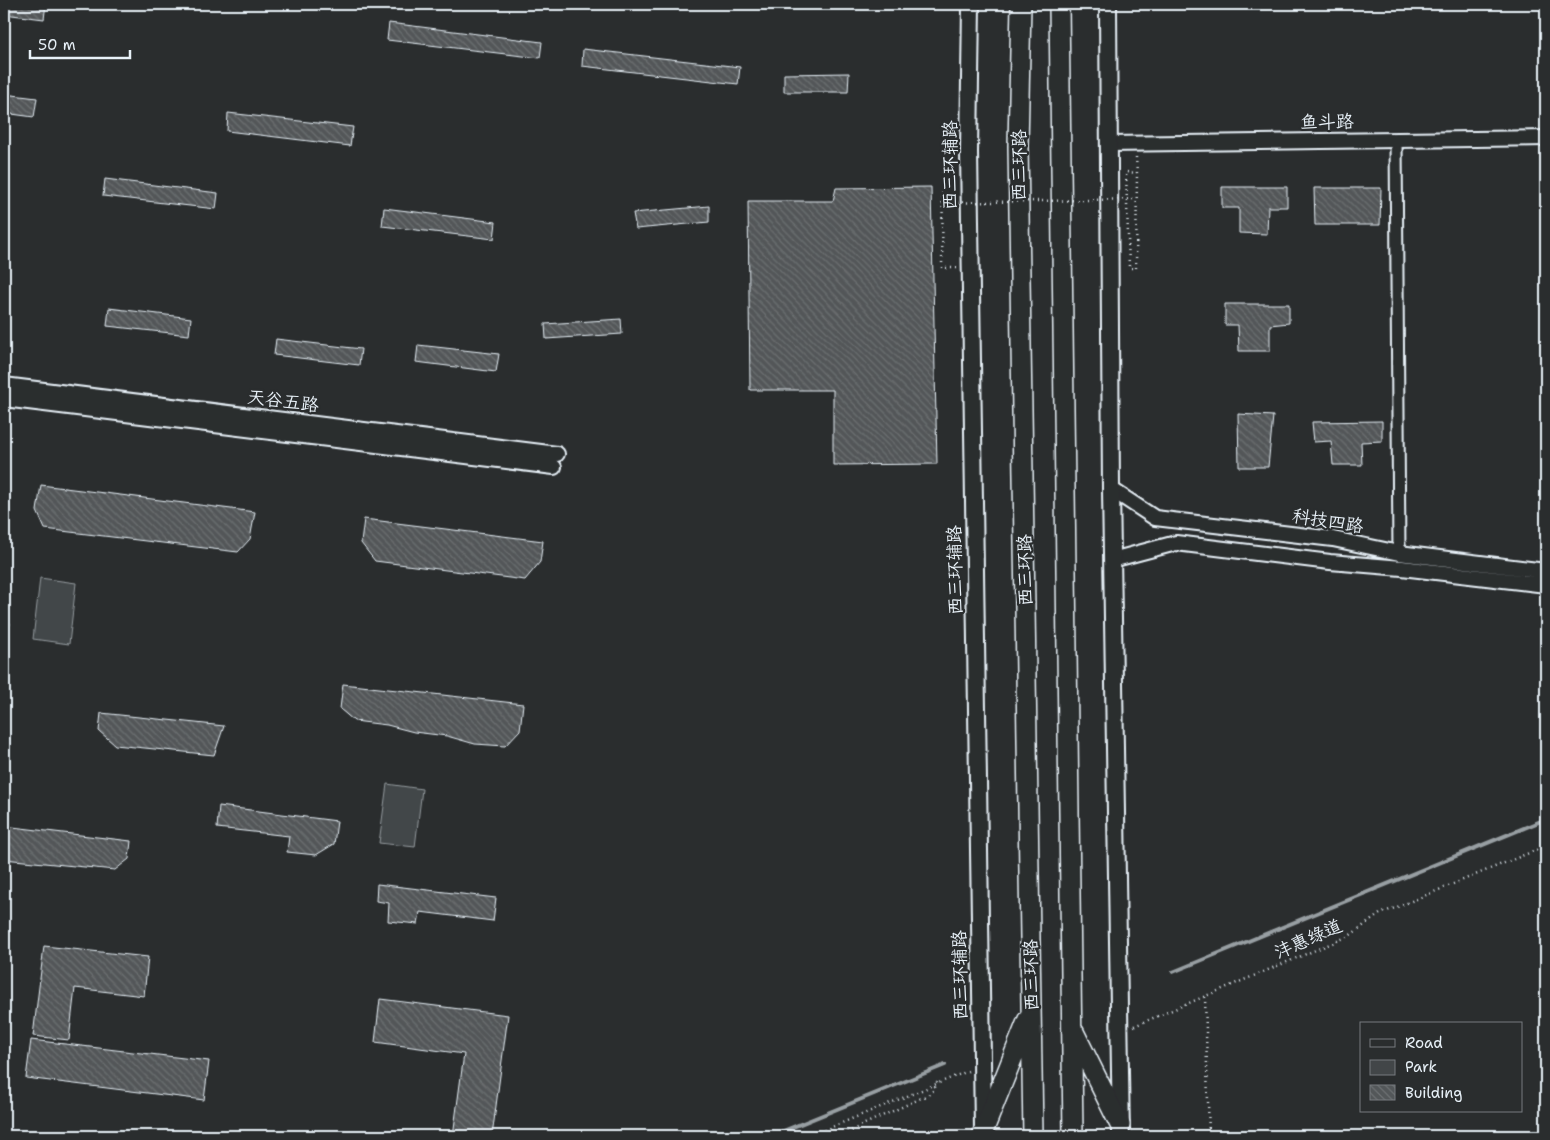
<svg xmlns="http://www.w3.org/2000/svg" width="1550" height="1140" font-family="'Shantell Sans','LXGW WenKai TC',sans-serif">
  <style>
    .park { fill: #424648; stroke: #959ca0 }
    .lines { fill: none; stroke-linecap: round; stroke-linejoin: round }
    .stream { stroke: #989fa3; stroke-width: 4 }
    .building { fill: url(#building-back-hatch); stroke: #e8f1f8 }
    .minor-casing { stroke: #e8f1f8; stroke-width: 15 }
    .tertiary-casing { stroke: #e8f1f8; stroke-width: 18 }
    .secondary-casing { stroke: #e8f1f8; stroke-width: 20 }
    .trunk-casing { stroke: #e8f1f8; stroke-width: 22 }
    .path { stroke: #e8f1f8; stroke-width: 2.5; stroke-dasharray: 1 4; stroke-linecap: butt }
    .minor { stroke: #2a2d2e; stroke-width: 11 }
    .tertiary { stroke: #2a2d2e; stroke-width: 14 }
    .secondary { stroke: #2a2d2e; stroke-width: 16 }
    .trunk { stroke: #2a2d2e; stroke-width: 19 }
    .path-bridge { stroke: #e8f1f8; stroke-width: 2.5; stroke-dasharray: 1 4; stroke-linecap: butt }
    .labels { text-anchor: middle; stroke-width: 4.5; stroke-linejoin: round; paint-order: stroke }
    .street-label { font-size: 18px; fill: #e8f1f8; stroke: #2a2d2e }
  </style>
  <defs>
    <pattern id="building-back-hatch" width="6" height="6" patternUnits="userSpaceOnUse" patternTransform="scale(1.25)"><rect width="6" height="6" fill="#535759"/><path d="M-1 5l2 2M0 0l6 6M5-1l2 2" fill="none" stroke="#6c7072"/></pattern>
  </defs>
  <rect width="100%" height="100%" fill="#2a2d2e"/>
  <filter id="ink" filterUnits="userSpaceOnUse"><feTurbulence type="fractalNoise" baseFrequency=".02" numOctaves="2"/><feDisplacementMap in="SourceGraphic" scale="10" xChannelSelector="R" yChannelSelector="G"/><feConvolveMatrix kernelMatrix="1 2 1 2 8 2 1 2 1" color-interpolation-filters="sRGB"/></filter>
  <g filter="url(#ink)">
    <!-- park -->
    <path class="park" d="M 40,578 L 76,583 L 69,644 L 33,639 Z
      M 387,784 L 422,789 L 415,847 L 379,843 Z"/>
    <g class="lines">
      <!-- stream -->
      <path class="stream" d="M 1173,972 L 1546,819
        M 771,1136 L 945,1065"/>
    </g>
    <!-- building -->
    <path class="building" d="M 4,4 L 46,4 L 44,19 L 4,14 Z
      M 389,23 L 542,42 L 540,58 L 387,40 Z
      M 583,49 L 740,67 L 738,84 L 582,66 Z
      M 849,73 L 848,92 L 784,92 L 784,74 Z
      M 4,94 L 37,98 L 34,117 L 4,113 Z
      M 228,113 L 353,127 L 350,146 L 227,131 Z
      M 105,179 L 218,193 L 216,209 L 103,196 Z
      M 931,187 L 937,464 L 833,465 L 833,390 L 750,390 L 748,201 L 833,201 L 836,188 Z
      M 1222,187 L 1287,187 L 1287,207 L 1268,207 L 1267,234 L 1239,233 L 1239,208 L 1222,208 Z
      M 1314,188 L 1381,188 L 1380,225 L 1315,225 Z
      M 709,206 L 709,222 L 636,229 L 633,213 Z
      M 384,208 L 496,222 L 494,239 L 382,226 Z
      M 1225,304 L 1289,304 L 1289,323 L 1270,325 L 1270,351 L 1239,351 L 1238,325 L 1225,325 Z
      M 109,308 L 191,318 L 189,335 L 107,326 Z
      M 621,319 L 622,334 L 546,339 L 545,324 Z
      M 276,339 L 361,349 L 359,365 L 274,355 Z
      M 418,345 L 499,354 L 496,372 L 416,362 Z
      M 1238,414 L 1273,416 L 1268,467 L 1239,467 Z
      M 1382,421 L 1382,441 L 1361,442 L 1362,465 L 1333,465 L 1331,441 L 1314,442 L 1312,422 Z
      M 41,485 L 255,512 L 250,539 L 238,552 L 45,529 L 37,511 Z
      M 364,519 L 543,541 L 540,562 L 525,580 L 375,561 L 361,543 Z
      M 4,622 L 10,623 L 7,642 L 4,646 Z
      M 343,684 L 523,704 L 520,730 L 505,746 L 475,744 L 447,736 L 414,732 L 387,725 L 354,721 L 340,709 Z
      M 101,713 L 224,726 L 214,755 L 115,745 L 99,731 Z
      M 219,806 L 337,821 L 334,844 L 316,855 L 287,852 L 289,836 L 217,828 Z
      M 4,826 L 131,841 L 129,859 L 115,870 L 4,859 Z
      M 377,884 L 496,898 L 493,921 L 420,912 L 418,924 L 388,921 L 389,903 L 376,901 Z
      M 44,946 L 148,957 L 144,996 L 75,988 L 69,1040 L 33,1036 Z
      M 380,999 L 508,1015 L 492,1136 L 453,1136 L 464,1054 L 375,1042 Z
      M 31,1040 L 209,1061 L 204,1100 L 26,1078 Z"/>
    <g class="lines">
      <!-- minor casing -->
      <g class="minor-casing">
        <path id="minor" d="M 1396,140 L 1399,553"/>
      </g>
      <!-- tertiary casing -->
      <g class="tertiary-casing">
        <path id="tertiary" d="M 1108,144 L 1546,138
          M 4,385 L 557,454
          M 4,399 L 554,467
          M 1111,489 L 1155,518 L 1333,539 L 1399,553 L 1546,571
          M 1112,560 L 1176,543 L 1330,562 L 1402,568 L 1546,585"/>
      </g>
      <!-- secondary casing -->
      <g class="secondary-casing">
        <path id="secondary" d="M 971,4 L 969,152 L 983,1129
          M 1108,4 L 1111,489 L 1121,1136"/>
      </g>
      <!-- trunk casing -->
      <g class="trunk-casing">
        <path id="trunk" d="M 1021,4 L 1018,146 L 1033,1136
          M 1059,4 L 1073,1136
          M 1074,1032 L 1120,1125
          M 983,1132 L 1028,1019"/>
      </g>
      <!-- path -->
      <path class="path" d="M 1136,157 L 1137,173 L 1136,268 L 1129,268 L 1126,172 L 1137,173
        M 943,172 L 942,268 L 957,268
        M 1205,997 L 1209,1136
        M 1134,1026 L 1349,936 L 1380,914 L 1546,846
        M 810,1136 L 968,1071
        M 843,1136 L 858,1127 L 928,1095 L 934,1090 L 937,1082"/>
      <!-- minor -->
      <use href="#minor" class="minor"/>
      <!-- tertiary -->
      <use href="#tertiary" class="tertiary"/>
      <!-- secondary -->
      <use href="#secondary" class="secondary"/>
      <!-- trunk -->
      <use href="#trunk" class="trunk"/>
      <!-- path-bridge -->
      <path class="path-bridge" d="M 942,203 L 1136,199"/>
    </g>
  </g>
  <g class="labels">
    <!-- street labels -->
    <g class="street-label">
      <text transform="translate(1327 122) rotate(-1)" y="6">鱼斗路</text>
      <text transform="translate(950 165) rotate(-90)" y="6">西三环辅路</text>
      <text transform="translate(1019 165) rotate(-90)" y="6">西三环路</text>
      <text transform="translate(283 401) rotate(7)" y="6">天谷五路</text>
      <text transform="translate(1328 521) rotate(9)" y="6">科技四路</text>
      <text transform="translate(955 570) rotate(-91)" y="6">西三环辅路</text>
      <text transform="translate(1025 570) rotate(-91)" y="6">西三环路</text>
      <text transform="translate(1308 939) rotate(-24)" y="6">沣惠绿道</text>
      <text transform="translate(960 975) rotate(-91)" y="6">西三环辅路</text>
      <text transform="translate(1031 975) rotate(-91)" y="6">西三环路</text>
    </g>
  </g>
  <!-- margin -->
  <rect width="1550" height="1140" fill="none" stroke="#2a2d2e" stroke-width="20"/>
  <rect x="10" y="10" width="1530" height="1120" fill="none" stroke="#e8f1f8" stroke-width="2" filter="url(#ink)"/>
  <!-- legend -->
  <rect x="1360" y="1022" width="162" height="90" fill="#2a2d2e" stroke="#767b7f"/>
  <rect x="1370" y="1039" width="25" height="8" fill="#2a2d2e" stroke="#767b7f"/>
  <text x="1405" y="1048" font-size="15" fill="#e8f1f8">Road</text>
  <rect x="1370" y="1060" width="25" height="15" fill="#424648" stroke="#767b7f"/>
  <text x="1405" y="1072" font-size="15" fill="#e8f1f8">Park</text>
  <rect x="1370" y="1085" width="25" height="15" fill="url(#building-back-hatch)" stroke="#767b7f"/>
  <text x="1405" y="1098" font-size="15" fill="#e8f1f8">Building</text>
  <!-- scale -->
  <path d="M30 50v8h100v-8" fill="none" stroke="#e8f1f8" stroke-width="2.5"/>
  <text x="38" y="50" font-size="15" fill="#e8f1f8" stroke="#2a2d2e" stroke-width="4" paint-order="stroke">50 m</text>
</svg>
